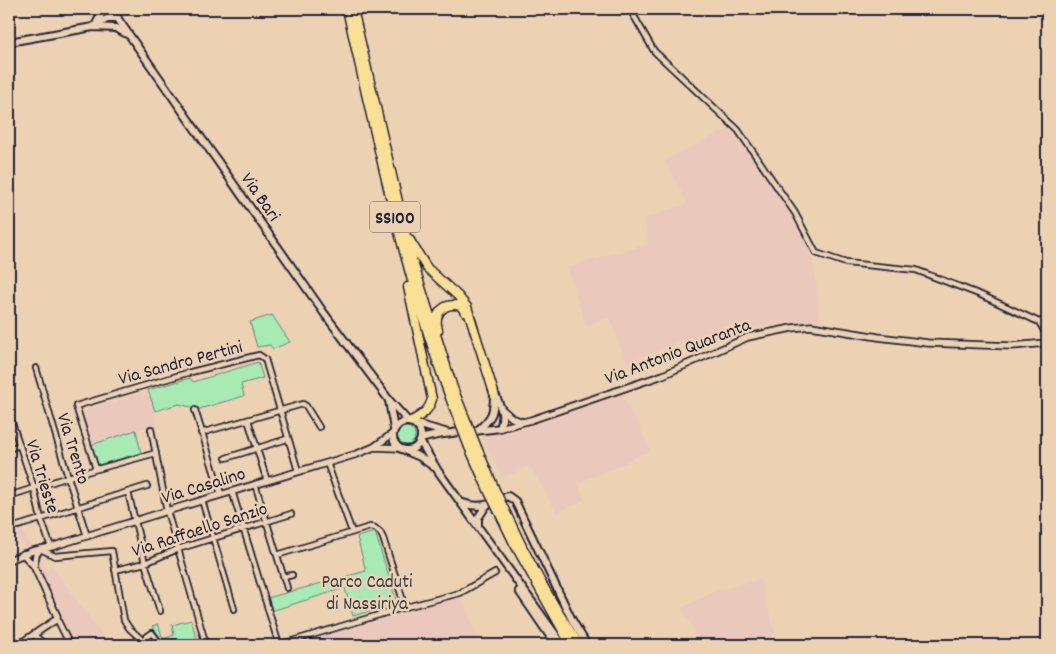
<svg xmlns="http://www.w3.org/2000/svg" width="1056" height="654" font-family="Dekko,sans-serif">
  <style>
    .built { fill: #eac9bc }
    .green { fill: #a7eab4; stroke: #648678 }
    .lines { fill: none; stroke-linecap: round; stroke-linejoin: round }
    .minor-casing { stroke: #22223b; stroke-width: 8 }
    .tertiary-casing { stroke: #22223b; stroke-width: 9 }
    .secondary-casing { stroke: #22223b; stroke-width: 10 }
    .trunk-casing { stroke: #22223b; stroke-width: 11 }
    .minor { stroke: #ecd2b3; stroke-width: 4.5 }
    .tertiary { stroke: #ecd2b3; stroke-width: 5.5 }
    .secondary { stroke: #ecd2b3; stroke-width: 6 }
    .trunk { stroke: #fadf96; stroke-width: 8 }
    .trunk-bridge-casing { stroke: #22223b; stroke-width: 11; stroke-linecap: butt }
    .trunk-bridge { stroke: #fadf96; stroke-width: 8 }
    .labels { text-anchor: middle; stroke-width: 5; stroke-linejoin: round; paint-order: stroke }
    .shield { fill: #ecd2b3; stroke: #5f575f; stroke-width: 1 }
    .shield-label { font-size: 18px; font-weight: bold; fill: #22223b }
    .street-label { font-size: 19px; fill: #22223b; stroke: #ecd2b3 }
    .park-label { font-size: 19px; fill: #36404d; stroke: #ecd2b3 }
  </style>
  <rect width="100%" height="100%" fill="#ecd2b3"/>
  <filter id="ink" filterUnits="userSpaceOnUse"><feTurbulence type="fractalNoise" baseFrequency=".02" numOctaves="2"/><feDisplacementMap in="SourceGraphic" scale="10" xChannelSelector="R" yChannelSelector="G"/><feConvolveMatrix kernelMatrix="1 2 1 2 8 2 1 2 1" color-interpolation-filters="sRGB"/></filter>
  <g filter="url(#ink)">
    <!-- built -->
    <path class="built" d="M 729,128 L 772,183 L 809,249 L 813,261 L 821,322 L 779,323 L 749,329 L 709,342 L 706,332 L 626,363 L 609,318 L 586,326 L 567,267 L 648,244 L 645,218 L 687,203 L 664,160 Z
      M 148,390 L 158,425 L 136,430 L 91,445 L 82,411 L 110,402 L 113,405 L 117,404 L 119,400 L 139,393 L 142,396 L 146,395 Z
      M 622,393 L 651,450 L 617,467 L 579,483 L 584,500 L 557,513 L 530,466 L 502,478 L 482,436 L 517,431 Z
      M 12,514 L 38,556 L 45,557 L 41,561 L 47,569 L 52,566 L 110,645 L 79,645 L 60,619 L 63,617 L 58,607 L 33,560 L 9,526 L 9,516 Z
      M 760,579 L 775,633 L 772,639 L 748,645 L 699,645 L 693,628 L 681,608 L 715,591 Z
      M 460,593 L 480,643 L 472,645 L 305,645 L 304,642 Z"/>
    <!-- green -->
    <path class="green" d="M 272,315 L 290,342 L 273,349 L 270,345 L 257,347 L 250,322 Z
      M 258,362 L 263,378 L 241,384 L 244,396 L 199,409 L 179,404 L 155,411 L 148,390 L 190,378 L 193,382 Z
      M397 436a9 9 0 1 1 18 0a9 9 0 1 1-18 0Z
      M 136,430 L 141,453 L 98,465 L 91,445 Z
      M 375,532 L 397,603 L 353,616 L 345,588 L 271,611 L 267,598 L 366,571 L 357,537 Z
      M 191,620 L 199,645 L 166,645 L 152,626 L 158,624 L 163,639 L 174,635 L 172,625 Z"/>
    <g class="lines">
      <!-- minor casing -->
      <g class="minor-casing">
        <path id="minor" d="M 630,9 L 654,51 L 738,130 L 795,213 L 816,253 L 846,263 L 916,270 L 981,295 L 1039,322 L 1047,336
          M 1039,322 L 1047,319
          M 36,368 L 68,477 L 87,536
          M 195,410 L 221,494
          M 9,414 L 34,488 L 41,519 L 51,547
          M 248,420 L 267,481
          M 151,429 L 167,511 L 206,645
          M 201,433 L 303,404 L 306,406 L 319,427
          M 9,449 L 19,445
          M 226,458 L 287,439
          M 327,463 L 352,532
          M 96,469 L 76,406 L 187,373 L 259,355 L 265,359 L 298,471
          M 255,484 L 287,588
          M 232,491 L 279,645
          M 128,492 L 145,563 L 160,611
          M 9,496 L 68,477 L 156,453
          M 202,500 L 234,609
          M 18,526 L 147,486
          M 40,549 L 55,556 L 112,551 L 124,620 L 129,628 L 142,640 L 152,633 L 161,645
          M 277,555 L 370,527 L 375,528 L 380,532 L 383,538 L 401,594 L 403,603 L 402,608
          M 115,570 L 145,563 L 178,549 L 291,514
          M 284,577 L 292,575
          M 57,619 L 70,645
          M 34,635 L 45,645
          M 279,645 L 402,608 L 460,593 L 495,573"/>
      </g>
      <!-- tertiary casing -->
      <g class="tertiary-casing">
        <path id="tertiary" d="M 502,409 L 512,418 L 523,422
          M 500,428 L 531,420 L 663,375 L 748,337 L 792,328 L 811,326 L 878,337 L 928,343 L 1012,346 L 1047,343
          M 374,447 L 399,448
          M 9,560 L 32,551 L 51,547 L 167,511 L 357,454 L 374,447 L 392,434
          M 34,566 L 36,555 L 40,549
          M 18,645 L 57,619 L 57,616 L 34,566 L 23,554"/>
      </g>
      <!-- secondary casing -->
      <g class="secondary-casing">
        <path id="secondary" d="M 111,9 L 324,313 L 389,400 L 408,421
          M 97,22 L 104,9
          M 94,26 L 109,18 L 118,18
          M 9,42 L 93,27 L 116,28 L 127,34
          M 496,396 C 501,408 505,415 500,428
          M 389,401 L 394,429
          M393 436a14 14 0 1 1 28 0a14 14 0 1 1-28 0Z
          M 416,424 L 445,432
          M 477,431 C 493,417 494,413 494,393
          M 421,439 C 446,431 474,432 500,428
          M 420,441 L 438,471 L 563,645
          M 406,451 L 420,457 L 434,467
          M 463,503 C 481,510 492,503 508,496 L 515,501 L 572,620 L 587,645
          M 478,525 L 478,518 L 486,506
          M 519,591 L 556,645"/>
      </g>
      <!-- trunk casing -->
      <g class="trunk-casing">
        <path id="trunk" d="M 347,9 C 379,149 406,287 459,421
          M 353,9 L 410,253 L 453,388 L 465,418
          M 409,239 L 427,268 L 458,296 L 467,307 L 494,393
          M 408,287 L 432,399 C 429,411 421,416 411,421
          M 438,330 C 433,313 444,302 461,306 L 465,312
          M 475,443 L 495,490
          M 469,447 L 489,492
          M 505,511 C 526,557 551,603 579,645
          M 499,512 L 514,543 L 571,645"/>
      </g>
      <!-- minor -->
      <use href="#minor" class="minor"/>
      <!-- tertiary -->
      <use href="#tertiary" class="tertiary"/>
      <!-- secondary -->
      <use href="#secondary" class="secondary"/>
      <!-- trunk -->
      <use href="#trunk" class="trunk"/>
      <!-- trunk-bridge casing -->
      <g class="trunk-bridge-casing">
        <path id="trunk-bridge" d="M 465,418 L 475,443
          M 459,421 L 469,447
          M 495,490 L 505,511
          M 489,492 L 499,512"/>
      </g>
      <!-- trunk-bridge -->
      <use href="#trunk-bridge" class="trunk-bridge"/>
    </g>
  </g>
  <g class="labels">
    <!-- shield labels -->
    <rect class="shield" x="370" y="201.5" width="50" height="31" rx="4"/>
    <g class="shield-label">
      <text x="395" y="223">SS100</text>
    </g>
    <!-- street labels -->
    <g class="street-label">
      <text transform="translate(262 196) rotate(55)" y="7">Via Bari</text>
      <text transform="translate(677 350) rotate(-21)" y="7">Via Antonio Quaranta</text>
      <text transform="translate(180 361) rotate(-15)" y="7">Via Sandro Pertini</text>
      <text transform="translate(75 448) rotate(73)" y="7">Via Trento</text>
      <text transform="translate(44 476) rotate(73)" y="7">Via Trieste</text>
      <text transform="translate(203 484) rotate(-17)" y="7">Via Casalino</text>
      <text transform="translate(199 528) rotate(-18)" y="7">Via Raffaello Sanzio</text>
    </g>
    <!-- park labels -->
    <g class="park-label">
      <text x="367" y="587">Parco Caduti<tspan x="367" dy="22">di Nassiriya</tspan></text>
    </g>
  </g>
  <!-- margin -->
  <rect width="1056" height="654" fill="none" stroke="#ecd2b3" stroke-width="30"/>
  <rect x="15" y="15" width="1026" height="624" fill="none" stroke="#22223b" stroke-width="2" filter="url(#ink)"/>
</svg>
